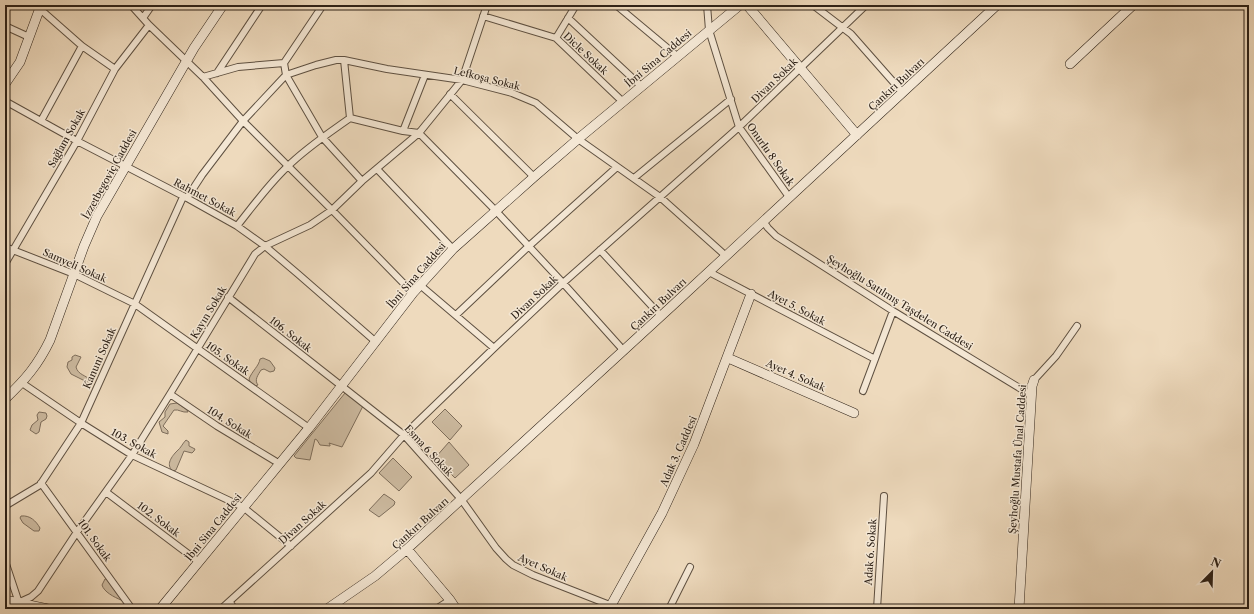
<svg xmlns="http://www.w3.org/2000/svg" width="1254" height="614" font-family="'Libre Caslon Text',serif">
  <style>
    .green { fill: #cdbba1; stroke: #7e6e5c }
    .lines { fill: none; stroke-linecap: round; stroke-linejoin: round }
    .street-casing { stroke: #5e5041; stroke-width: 8 }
    .secondary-casing { stroke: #2e2218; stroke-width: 10 }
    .street { stroke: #f4e7d4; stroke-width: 6 }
    .secondary { stroke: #f4e7d4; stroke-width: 9 }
    .labels { text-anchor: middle; stroke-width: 3; stroke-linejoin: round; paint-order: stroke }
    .street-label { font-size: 10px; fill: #2e2218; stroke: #f4e7d4 }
  </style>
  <rect width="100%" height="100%" fill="#eedabd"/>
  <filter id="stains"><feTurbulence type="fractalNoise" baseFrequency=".005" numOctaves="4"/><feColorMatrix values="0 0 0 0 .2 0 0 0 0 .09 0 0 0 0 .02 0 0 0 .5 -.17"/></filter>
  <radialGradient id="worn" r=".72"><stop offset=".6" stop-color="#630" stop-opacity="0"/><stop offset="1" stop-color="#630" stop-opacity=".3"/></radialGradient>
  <!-- green -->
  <path class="green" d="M 75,355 L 81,357 L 76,367 C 78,375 86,375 90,380 L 89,382 L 87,382 L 71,374 L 67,367 L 68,362 L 72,360 L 72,357 Z
    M 263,358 L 270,361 L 275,368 L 274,371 L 270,372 L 264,369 L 261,370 C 258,375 254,380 258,385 L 255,386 L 251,384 L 249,379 C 252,371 259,366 260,359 Z
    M 345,393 L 363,406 L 342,447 L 329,443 L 330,445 L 330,446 L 320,445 L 317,440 L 315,439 L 310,460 L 296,458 L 294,456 Z
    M 177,403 L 187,410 L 188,412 C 182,413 179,409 174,410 L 163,426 L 168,431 L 168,434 L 162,432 L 159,422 L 165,417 L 165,412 L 170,404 Z
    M 445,409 L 462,426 L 450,440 L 432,422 Z
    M 39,412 L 46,413 L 47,416 L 46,419 L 41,422 L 39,432 L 36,434 L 30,430 L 32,425 L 38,420 L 37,415 Z
    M 186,440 L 189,442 L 189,446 L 195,449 L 194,451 L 192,453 L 184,451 L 176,470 L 173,471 C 165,465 172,456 177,451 C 181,448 182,444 186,440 Z
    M 449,442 L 469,465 L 455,478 L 435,458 Z
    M 393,458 L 412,477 L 399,491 L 379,473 Z
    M 384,494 L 393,500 L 395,502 L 394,505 L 379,517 L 369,510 Z
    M 21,516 C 30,515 36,521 40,528 L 39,531 L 34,531 L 23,523 L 20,518 Z
    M 105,579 L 108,579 L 122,597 L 121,600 C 114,597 104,592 102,585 Z"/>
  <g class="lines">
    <!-- street casing -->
    <g class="street-casing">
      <path id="street" d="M 131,5 L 149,25 L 203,77 L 243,121 L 332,210 L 413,293
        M 616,5 L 677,56
        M 707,5 L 709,30 L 739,127 L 789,197
        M 813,5 L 851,34 L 903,93
        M 40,9 L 82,46 L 115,69
        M 483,16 L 556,38 L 623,102
        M 143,18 L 152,5
        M 568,18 L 641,86
        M 5,26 L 29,37
        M 556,38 L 576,5
        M 344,60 L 350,118
        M 284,63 L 323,5
        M 217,73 L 262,5
        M 203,77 L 238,67 L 284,63 L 286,75 L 316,65 L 336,60 L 344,60 L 387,69 L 462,80 L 512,93 L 536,103 L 578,139 L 660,197 L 726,256
        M 450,94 L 534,177
        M 5,101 L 77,141 L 187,198 L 237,226 L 265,246 L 298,274 L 376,342
        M 41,121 L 82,46
        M 403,131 L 425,75
        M 377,169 L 453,249
        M 634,178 L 731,99
        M 187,198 L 202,175 L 243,121 L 286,75 L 322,137 L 362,181
        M 763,221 L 768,228 L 776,236 L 893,311 L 1031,395
        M 237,226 C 253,206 268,185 287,167 C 306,148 329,133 350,118 L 403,131 L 419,133 L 496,211 L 563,283 L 624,351
        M 5,247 L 74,274 L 135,304 L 309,428
        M 600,250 L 661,316
        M 5,264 L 77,141 L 115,69 L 149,25
        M 709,272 L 875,359
        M 420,285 L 494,348
        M 228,297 L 404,435 L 461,499 L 496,548 L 506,559 L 513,565 L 533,575 L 620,609
        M 456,315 L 529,246 L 617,167
        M 1034,380 L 1056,356 L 1077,326
        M 22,383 L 81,423 L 132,455 L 243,507 L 291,546
        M 863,391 L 893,311
        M 170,394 L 217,426 L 280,464
        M 41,483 L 132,609
        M 106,492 L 199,562
        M 5,506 L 40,485 L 81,423 L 183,197
        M 5,561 L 21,609
        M 20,602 L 31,597 L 38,591 L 77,532 L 132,455 L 170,394 L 255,254 L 265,246 L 310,225 L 332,210 L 362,181 L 419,133 L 462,80 L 487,5
        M 230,602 L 234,609
        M 221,609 L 371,473 L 404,435 L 494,348 L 563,283 L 739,127 L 866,5
        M 436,609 L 450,600
        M 669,609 L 690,567
        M 877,609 L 884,496"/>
    </g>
    <!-- secondary casing -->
    <g class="secondary-casing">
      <path id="secondary" d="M 747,5 L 857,135
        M 1070,64 L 1133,5
        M 5,84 L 20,62 L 41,5
        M 728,358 L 854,413
        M 5,399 C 25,380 38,365 50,340 L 84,246 L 97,216 L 194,48 L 223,5
        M 407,549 L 450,600 L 456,609
        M 5,600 L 48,609
        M 160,609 L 309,428 L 413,293 L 453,249 L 534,177 L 578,139 L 740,5
        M 327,609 L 375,576 L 407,549 L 673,305 L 997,5
        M 609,609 L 662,513 L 694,444 L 751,294
        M 1019,609 L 1032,386 L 1034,380"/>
    </g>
    <!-- street -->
    <use href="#street" class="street"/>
    <!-- secondary -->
    <use href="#secondary" class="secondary"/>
  </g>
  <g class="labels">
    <!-- street labels -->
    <g class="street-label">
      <text transform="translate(586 53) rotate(43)" y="4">Dicle Sokak</text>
      <text transform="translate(658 58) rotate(-40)" y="4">İbni Sina Caddesi</text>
      <text transform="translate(487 78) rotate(14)" y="4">Lefkoşa Sokak</text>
      <text transform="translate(774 80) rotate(-44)" y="4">Divan Sokak</text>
      <text transform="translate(896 84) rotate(-43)" y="4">Çankırı Bulvarı</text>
      <text transform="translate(66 138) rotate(-61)" y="4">Sağlam Sokak</text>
      <text transform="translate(771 154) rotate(55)" y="4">Onurlu 8 Sokak</text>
      <text transform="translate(109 174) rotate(-61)" y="4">İzzetbegoviç Caddesi</text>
      <text transform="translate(205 197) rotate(28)" y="4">Rahmet Sokak</text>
      <text transform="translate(75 265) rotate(24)" y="4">Samyeli Sokak</text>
      <text transform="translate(416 275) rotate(-49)" y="4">İbni Sina Caddesi</text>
      <text transform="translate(534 297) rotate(-43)" y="4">Divan Sokak</text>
      <text transform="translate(900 302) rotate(32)" y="4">Şeyhoğlu Satılmış Taşdelen Caddesi</text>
      <text transform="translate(658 304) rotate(-43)" y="4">Çankırı Bulvarı</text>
      <text transform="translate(797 307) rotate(28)" y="4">Ayet 5. Sokak</text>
      <text transform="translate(208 312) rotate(-59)" y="4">Kayın Sokak</text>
      <text transform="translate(291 334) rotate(38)" y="4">106. Sokak</text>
      <text transform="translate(99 358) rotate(-66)" y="4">Kanuni Sokak</text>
      <text transform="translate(228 358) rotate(35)" y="4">105. Sokak</text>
      <text transform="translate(796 375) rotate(24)" y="4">Ayet 4. Sokak</text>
      <text transform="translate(230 422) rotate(32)" y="4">104. Sokak</text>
      <text transform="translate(134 443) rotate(29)" y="4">103. Sokak</text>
      <text transform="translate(429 450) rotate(47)" y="4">Esma 6 Sokak</text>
      <text transform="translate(678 451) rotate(-66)" y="4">Adak 3. Caddesi</text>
      <text transform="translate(1017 459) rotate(-86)" y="4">Şeyhoğlu Mustafa Ünal Caddesi</text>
      <text transform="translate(159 519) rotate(37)" y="4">102. Sokak</text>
      <text transform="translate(302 522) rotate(-42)" y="4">Divan Sokak</text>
      <text transform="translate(420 523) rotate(-42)" y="4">Çankırı Bulvarı</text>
      <text transform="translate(213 527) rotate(-51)" y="4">İbni Sina Caddesi</text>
      <text transform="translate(95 540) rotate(54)" y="4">101. Sokak</text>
      <text transform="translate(870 552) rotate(-86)" y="4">Adak 6. Sokak</text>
      <text transform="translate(543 567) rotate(24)" y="4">Ayet Sokak</text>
    </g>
  </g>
  <!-- margin -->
  <rect width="1254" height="614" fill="none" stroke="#eedabd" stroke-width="20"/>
  <rect x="6" y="6" width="1242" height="602" fill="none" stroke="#2e2218" stroke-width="2"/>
  <rect x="10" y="10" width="1234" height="594" fill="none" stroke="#2e2218"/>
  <!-- north arrow -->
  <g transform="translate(1212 572) rotate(23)" stroke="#f4e7d4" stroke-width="3" paint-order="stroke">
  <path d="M0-3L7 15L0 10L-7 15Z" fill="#2e2218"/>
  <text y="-6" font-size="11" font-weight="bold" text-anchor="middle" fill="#2e2218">N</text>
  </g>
  <rect width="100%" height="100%" filter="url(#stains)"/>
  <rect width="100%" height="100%" fill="url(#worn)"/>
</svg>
